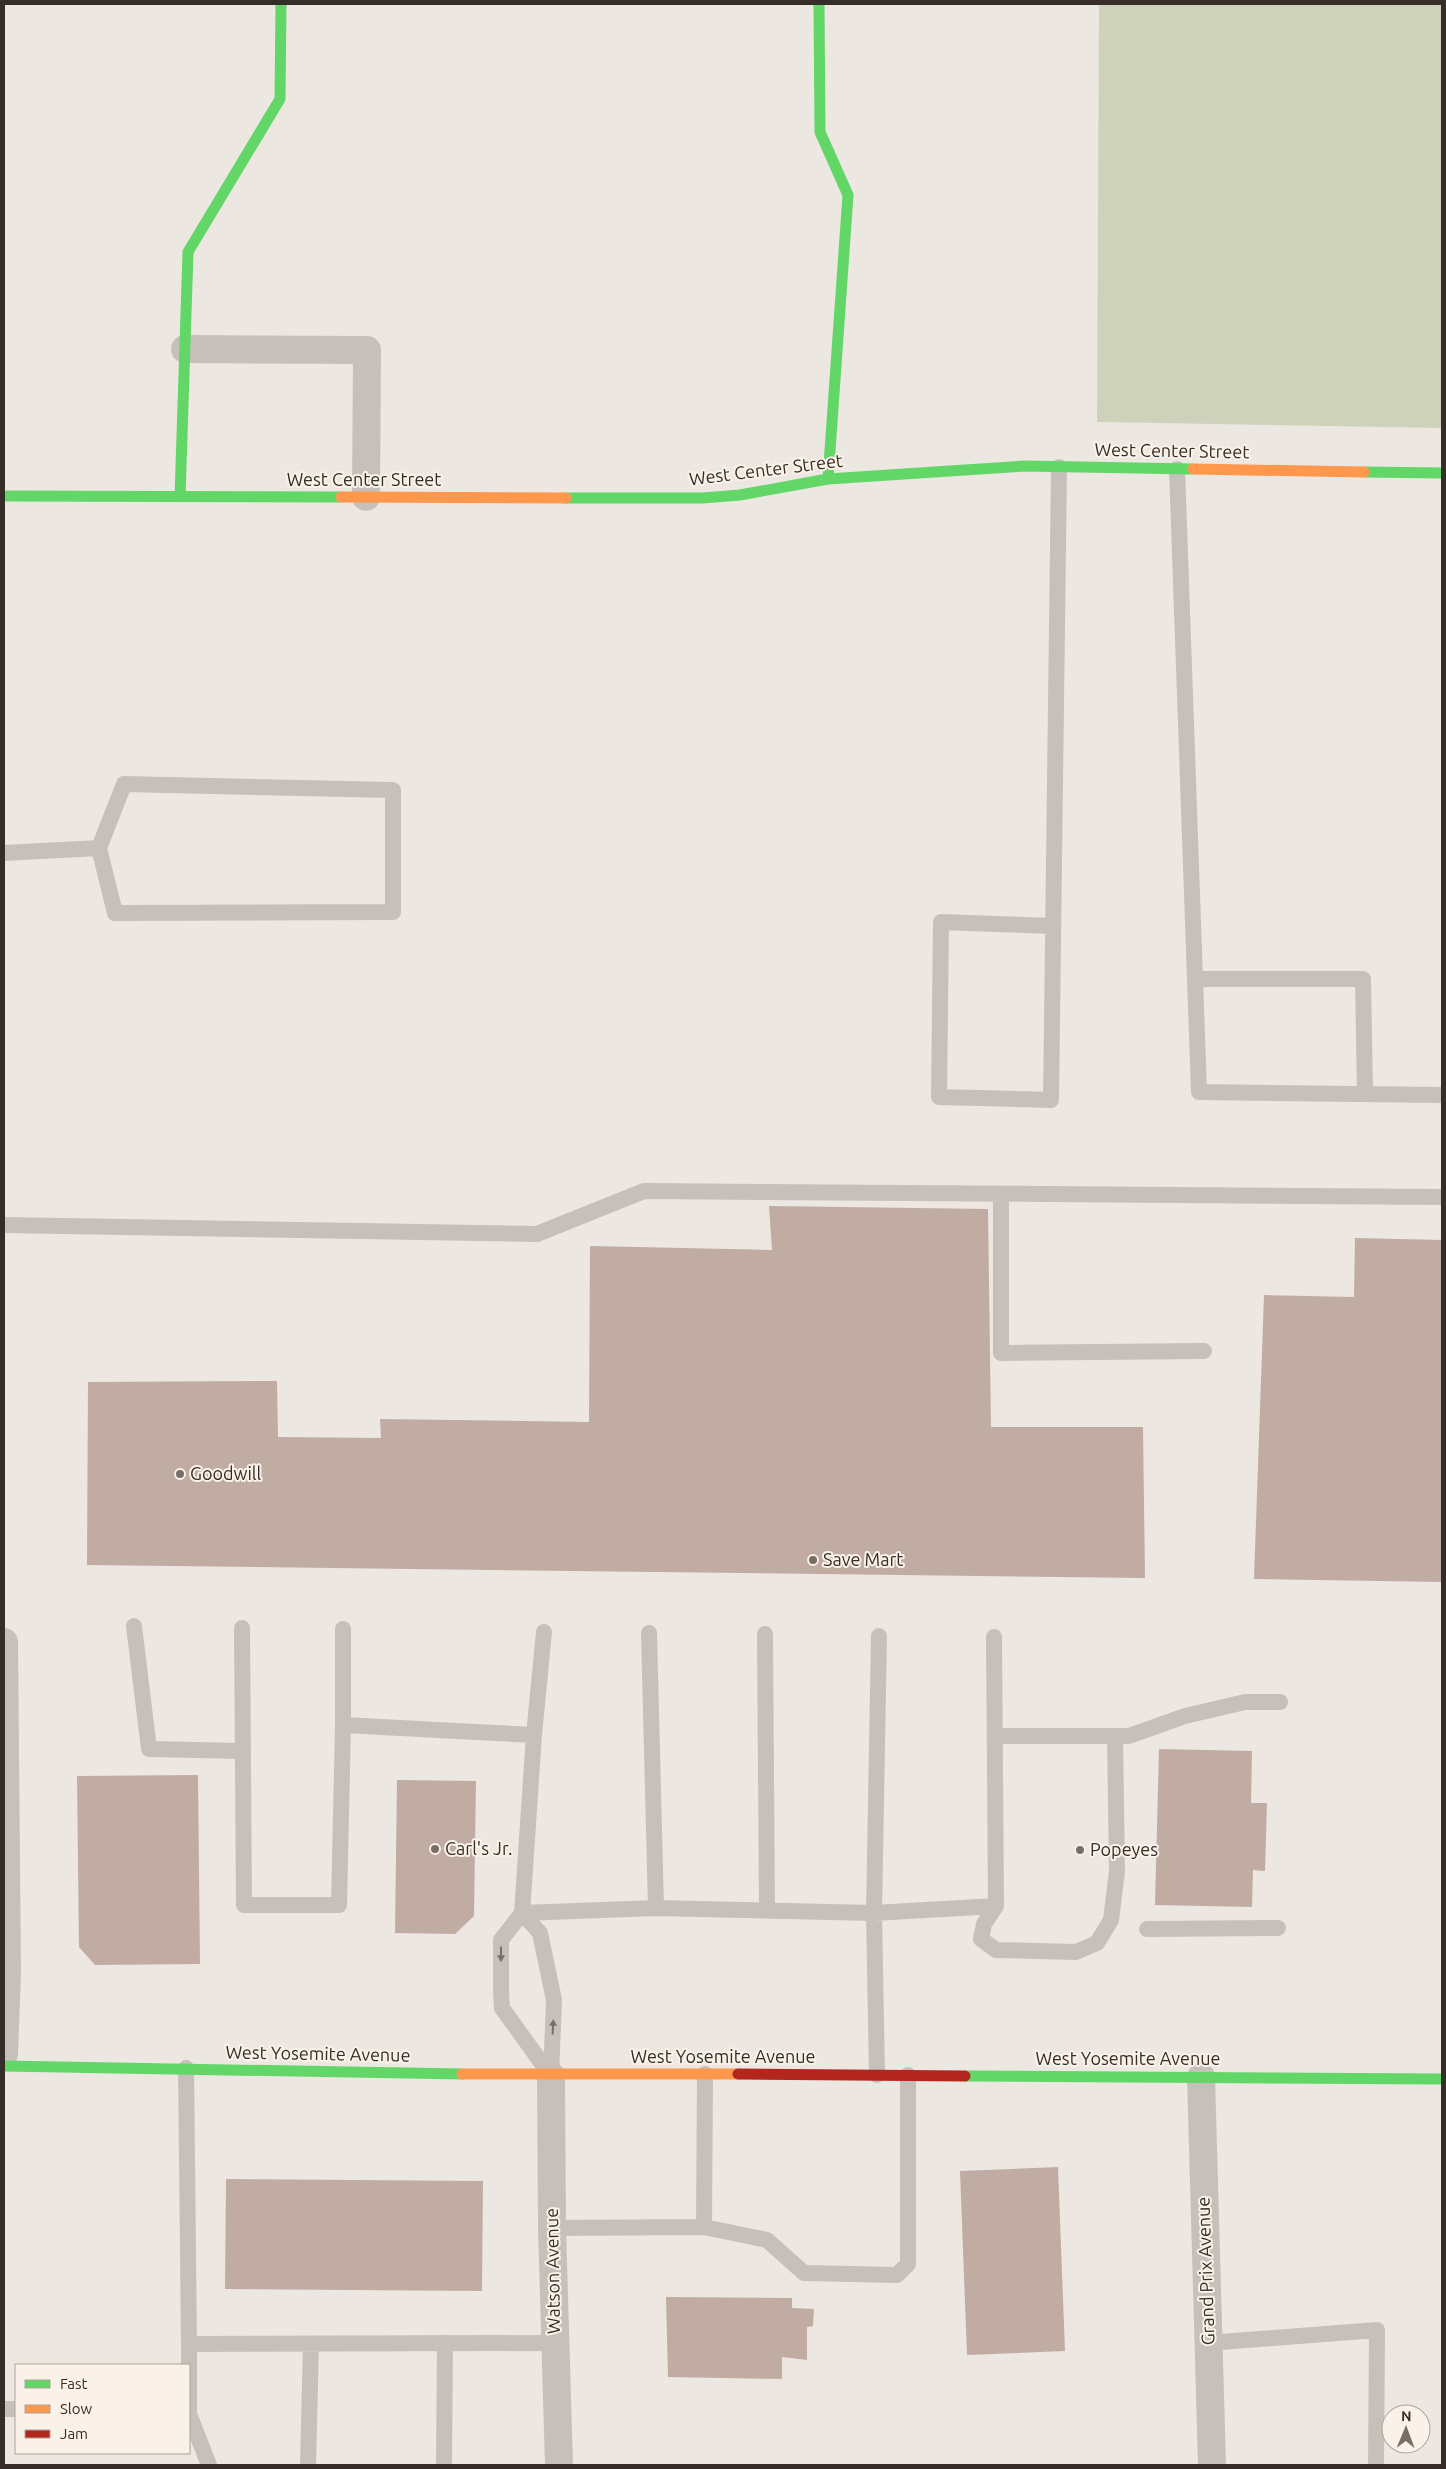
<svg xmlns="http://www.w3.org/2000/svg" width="1446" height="2469" font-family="Ubuntu,sans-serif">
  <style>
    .green { fill: #ced2bb }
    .building { fill: #c0aca3 }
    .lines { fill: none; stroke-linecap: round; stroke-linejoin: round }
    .lane { stroke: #c6c0ba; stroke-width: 16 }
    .street { stroke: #c6c0ba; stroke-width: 28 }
    .fast { stroke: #63d668; stroke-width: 11 }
    .slow { stroke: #ff974d; stroke-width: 11 }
    .jam { stroke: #b3261e; stroke-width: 11 }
    .oneway { fill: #776f6a }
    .poi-dot { fill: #776e69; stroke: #faf2e9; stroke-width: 2 }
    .labels { text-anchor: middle; stroke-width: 4; stroke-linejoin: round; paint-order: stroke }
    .street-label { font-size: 18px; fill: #372d28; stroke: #faf2e9 }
    .poi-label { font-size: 18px; fill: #372d28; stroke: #faf2e9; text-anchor: start }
  </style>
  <rect width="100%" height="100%" fill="#ede7e1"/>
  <!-- green -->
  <path class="green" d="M 1099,4 L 1442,4 L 1442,428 L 1097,422 Z"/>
  <!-- building -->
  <path class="building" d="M 769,1206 L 988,1209 L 991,1427 L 1143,1427 L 1145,1578 L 87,1565 L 88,1382 L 277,1381 L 278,1437 L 381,1438 L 380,1419 L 589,1422 L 590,1246 L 772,1250 Z
    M 1355,1238 L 1442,1240 L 1442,1582 L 1254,1579 L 1264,1295 L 1354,1297 Z
    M 1159,1749 L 1252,1751 L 1251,1803 L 1267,1803 L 1265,1871 L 1253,1870 L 1252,1907 L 1155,1905 Z
    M 198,1775 L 200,1964 L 95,1965 L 79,1947 L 77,1776 Z
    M 397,1780 L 476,1781 L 474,1916 L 455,1934 L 395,1933 Z
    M 1058,2167 L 1065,2351 L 967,2355 L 960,2171 Z
    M 226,2179 L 483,2181 L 482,2291 L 225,2289 Z
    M 666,2297 L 792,2298 L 792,2308 L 814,2309 L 813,2326 L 807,2327 L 807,2360 L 782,2357 L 782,2379 L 668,2377 Z"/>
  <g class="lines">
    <!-- lane -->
    <path class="lane" d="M 1177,469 L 1199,1092 L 1442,1095
      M 124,784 L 393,790 L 393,912 L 115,913 L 99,848 Z
      M 4,853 L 99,848
      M 1053,926 L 941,922 L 939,1097 L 1051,1100 L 1059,467
      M 1195,979 L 1363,979 L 1365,1094
      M 1001,1194 L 1001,1353 L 1204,1351
      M 4,1225 L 537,1234 L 644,1191 L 1442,1197
      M 134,1626 L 149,1749 L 243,1751
      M 242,1628 L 244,1905 L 339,1905 L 343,1725 L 534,1735
      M 544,1632 L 534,1735 L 522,1913 L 501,1940 L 501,1992 L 502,2008 L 551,2076
      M 649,1633 L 656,1908
      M 765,1634 L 767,1910
      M 343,1725 L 343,1629
      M 995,1736 L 1129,1736 L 1185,1716 L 1245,1702 L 1280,1702
      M 996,1906 L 984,1924 L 981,1939 L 996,1950 L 1076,1952 L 1097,1943 L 1111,1920 L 1117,1871 L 1115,1736
      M 522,1913 L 656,1908 L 874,1913 L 879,1636
      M 522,1913 L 540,1933 L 554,2000 L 551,2076
      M 1147,1929 L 1278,1928
      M 186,2068 L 189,2344
      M 877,2075 L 874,1913 L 996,1906 L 994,1637
      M 704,2227 L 767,2240 L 804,2273 L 897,2275 L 908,2264 L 908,2075
      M 552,2228 L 704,2227 L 705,2074
      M 1208,2343 L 1377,2330 L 1376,2465
      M 4,2409 L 16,2409
      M 189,2412 L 189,2344 L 555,2343
      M 189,2414 L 209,2465
      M 308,2465 L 311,2344
      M 444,2465 L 445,2343"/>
    <!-- street -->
    <path class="street" d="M 185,349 L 367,350 L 366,497
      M 4,1642 L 7,1973 L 4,2054
      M 551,2076 L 552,2228 L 559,2465
      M 1201,2077 L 1212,2465"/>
    <!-- fast -->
    <path class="fast" d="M 819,4 L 820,132 L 848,195 L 828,479
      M 1364,472 L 1442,473
      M 4,496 L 341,497
      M 180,497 L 188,252 L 280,99 L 281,4
      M 566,498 L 703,498 L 740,495 L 828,479 L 1024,466 L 1193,469
      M 4,2066 L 462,2074
      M 965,2076 L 1442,2079"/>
    <!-- slow -->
    <path class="slow" d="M 1193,469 L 1364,472
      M 341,497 L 566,498
      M 462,2074 L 738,2074"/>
    <!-- jam -->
    <path class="jam" d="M 738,2074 L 965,2076"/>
  </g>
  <!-- one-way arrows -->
  <defs><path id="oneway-solid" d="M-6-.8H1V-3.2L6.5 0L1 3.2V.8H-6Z" transform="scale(1.25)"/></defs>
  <g class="oneway">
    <use href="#oneway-solid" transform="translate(501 1954) rotate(90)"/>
    <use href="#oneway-solid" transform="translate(553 2027) rotate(-87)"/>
  </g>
  <!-- markers -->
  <g class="poi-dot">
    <circle cx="180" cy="1474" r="5"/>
    <circle cx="813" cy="1560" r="5"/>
    <circle cx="435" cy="1849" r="5"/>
    <circle cx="1080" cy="1850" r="5"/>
  </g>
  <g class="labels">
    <!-- street labels -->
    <g class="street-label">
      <text transform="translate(1172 451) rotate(1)" y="6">West Center Street</text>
      <text transform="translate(766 470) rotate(-7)" y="6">West Center Street</text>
      <text x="364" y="486">West Center Street</text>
      <text transform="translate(318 2054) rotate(1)" y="6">West Yosemite Avenue</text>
      <text x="723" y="2063">West Yosemite Avenue</text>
      <text x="1128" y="2065">West Yosemite Avenue</text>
      <text transform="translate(553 2271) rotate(-91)" y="6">Watson Avenue</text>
      <text transform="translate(1206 2271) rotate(-92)" y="6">Grand Prix Avenue</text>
    </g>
    <!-- poi labels -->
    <g class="poi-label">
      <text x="190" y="1480">Goodwill</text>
      <text x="823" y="1566">Save Mart</text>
      <text x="445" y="1855">Carl's Jr.</text>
      <text x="1090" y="1856">Popeyes</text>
    </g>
  </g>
  <!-- border -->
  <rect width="1446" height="2469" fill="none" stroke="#372d28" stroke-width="10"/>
  <!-- legend -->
  <rect x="15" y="2364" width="175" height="90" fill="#faf2e9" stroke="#aca39c"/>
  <rect x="25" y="2380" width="25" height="8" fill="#63d668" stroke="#aca39c"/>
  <text x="60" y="2389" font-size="15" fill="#372d28">Fast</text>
  <rect x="25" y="2405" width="25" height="8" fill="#ff974d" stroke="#aca39c"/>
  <text x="60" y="2414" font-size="15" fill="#372d28">Slow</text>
  <rect x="25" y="2430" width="25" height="8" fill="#b3261e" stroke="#aca39c"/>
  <text x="60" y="2439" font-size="15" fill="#372d28">Jam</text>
  <!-- north arrow -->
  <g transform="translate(1406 2429) rotate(1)"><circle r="24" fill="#faf2e9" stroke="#aca39c"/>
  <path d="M0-4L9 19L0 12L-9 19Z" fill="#776e69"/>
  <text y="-8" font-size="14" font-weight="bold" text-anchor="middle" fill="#372d28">N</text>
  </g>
</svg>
